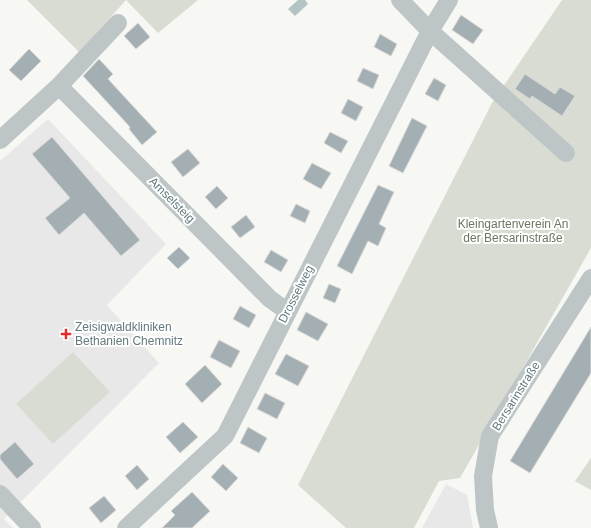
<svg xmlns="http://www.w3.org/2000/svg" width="591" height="528" font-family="Helvetica,sans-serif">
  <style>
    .built { fill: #e8e8e8 }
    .green { fill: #d8dcd3 }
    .water { fill: #b3c4c5 }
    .building { fill: #a3afb2; stroke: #d9d8d7 }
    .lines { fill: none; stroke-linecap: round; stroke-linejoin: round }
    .minor { stroke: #bec5c7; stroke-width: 18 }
    .poi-dot { fill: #e02b2b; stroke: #fff; stroke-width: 1.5 }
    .labels { text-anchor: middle; stroke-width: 4; stroke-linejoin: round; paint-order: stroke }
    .street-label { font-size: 12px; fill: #63797f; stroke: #fff }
    .park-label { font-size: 12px; fill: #6a7761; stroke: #fff }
    .poi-label { font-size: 12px; fill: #63797f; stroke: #fff; text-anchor: start }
  </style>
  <rect width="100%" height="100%" fill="#f7f7f4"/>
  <!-- built -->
  <path class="built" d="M 48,119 L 166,244 L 107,305 L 159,363 L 4,519 L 13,528 L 0,528 L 0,161 Z
    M 446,484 L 467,495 L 473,528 L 422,528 Z"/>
  <!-- green -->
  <path class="green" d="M 27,0 L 198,0 L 158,33 L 126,0 L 79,52 Z
    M 562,0 L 591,0 L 591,248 L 460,478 L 439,481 L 414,528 L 346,528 L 298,485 L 492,103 Z
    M 73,352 L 110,392 L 53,444 L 16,404 Z
    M 591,458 L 591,490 L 575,481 Z"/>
  <!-- water -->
  <path class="water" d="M 298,0 L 305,0 L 308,4 L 295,16 L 288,9 Z"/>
  <!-- building -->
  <path class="building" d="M 461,15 L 483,30 L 473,44 L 452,30 Z
    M 138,23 L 150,37 L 136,49 L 124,36 Z
    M 380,34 L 397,44 L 391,56 L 374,47 Z
    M 29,49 L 41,61 L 21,81 L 9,70 Z
    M 99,59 L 113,74 L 108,79 L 143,117 L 157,132 L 142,145 L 129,129 L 130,127 L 83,76 Z
    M 363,68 L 379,75 L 373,89 L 357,81 Z
    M 525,74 L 555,94 L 560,87 L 575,96 L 562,116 L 532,96 L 530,99 L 515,89 Z
    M 434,78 L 446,85 L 438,101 L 425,94 Z
    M 348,99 L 363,107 L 356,121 L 341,113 Z
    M 412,118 L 427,126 L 403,173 L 389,166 Z
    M 330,132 L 348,141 L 341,153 L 324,143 Z
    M 52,137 L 140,240 L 121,256 L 84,213 L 59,235 L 45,218 L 70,198 L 32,154 Z
    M 188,149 L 200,163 L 183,177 L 171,162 Z
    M 312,163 L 331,173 L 321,189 L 303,179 Z
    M 378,185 L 394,192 L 379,224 L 386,228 L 378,246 L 368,241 L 352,274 L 337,266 Z
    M 217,186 L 228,198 L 216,209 L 205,197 Z
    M 296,204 L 310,211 L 305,223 L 290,216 Z
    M 246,215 L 255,227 L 240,238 L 231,227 Z
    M 179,247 L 190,258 L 178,269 L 167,258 Z
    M 271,250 L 288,260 L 281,272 L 264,262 Z
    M 329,284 L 341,289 L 335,303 L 323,298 Z
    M 240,306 L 256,315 L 249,328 L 233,319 Z
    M 306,312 L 328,324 L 318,341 L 297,330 Z
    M 591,327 L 591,373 L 530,473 L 510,461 Z
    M 219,340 L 240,351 L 231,368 L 210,357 Z
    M 286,354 L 309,366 L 298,386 L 275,374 Z
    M 205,365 L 222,384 L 202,403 L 185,384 Z
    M 265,393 L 285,403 L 277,419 L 257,409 Z
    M 183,422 L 198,437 L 180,453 L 166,437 Z
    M 248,427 L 267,438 L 259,453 L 240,443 Z
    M 15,442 L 34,464 L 17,479 L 0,459 L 0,455 Z
    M 223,464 L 238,478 L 226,491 L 211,477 Z
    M 137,465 L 149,479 L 137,490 L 125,476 Z
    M 192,492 L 210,511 L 192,528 L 162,528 L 175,515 L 171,511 Z
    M 104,496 L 116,510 L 101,523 L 89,508 Z"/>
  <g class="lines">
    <!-- minor -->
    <path class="minor" d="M 400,0 L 430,31 L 566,153
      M 59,86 L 118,23
      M 0,140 L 59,86 L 270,299 L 287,311
      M 0,494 L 32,528
      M 126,528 L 225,436 L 430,31 L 449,0
      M 489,528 L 485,510 L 483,476 L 490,436 L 591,278"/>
  </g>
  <!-- markers -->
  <path class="poi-dot" d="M64 328h4v4h4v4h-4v4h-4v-4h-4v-4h4z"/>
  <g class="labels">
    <!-- street labels -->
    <g class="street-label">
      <text transform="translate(172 200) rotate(45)" y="4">Amselsteig</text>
      <text transform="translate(296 294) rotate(-63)" y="4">Drosselweg</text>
      <text transform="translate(516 396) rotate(-58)" y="4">Bersarinstraße</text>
    </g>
    <!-- park labels -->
    <g class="park-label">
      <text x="513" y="228">Kleingartenverein An<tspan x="513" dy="14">der Bersarinstraße</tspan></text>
    </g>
    <!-- poi labels -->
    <g class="poi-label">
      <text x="75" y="331">Zeisigwaldkliniken<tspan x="75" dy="14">Bethanien Chemnitz</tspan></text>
    </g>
  </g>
</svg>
